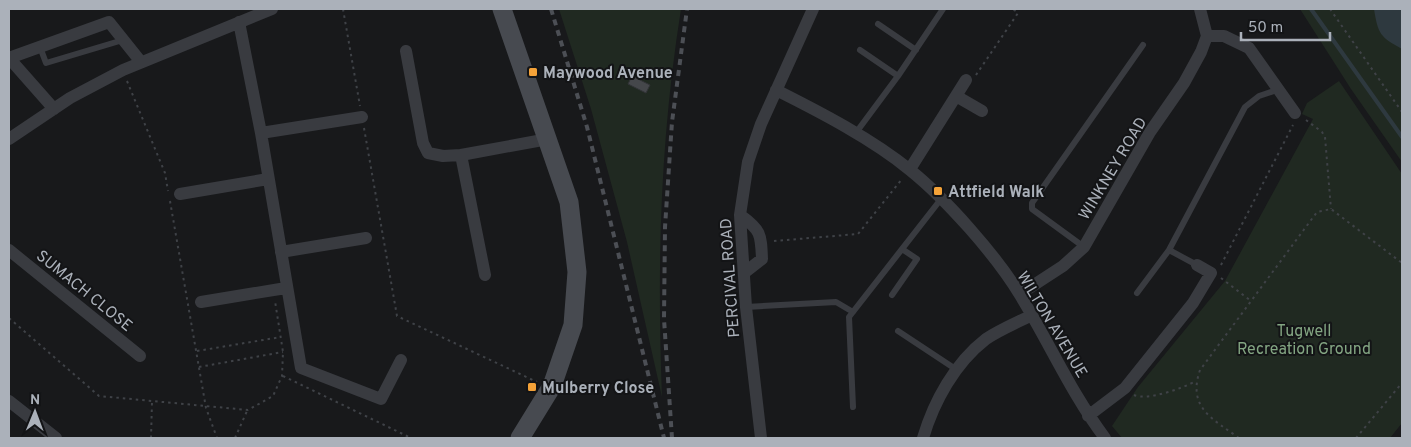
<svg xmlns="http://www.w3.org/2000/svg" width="1411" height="447" font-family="Overpass,sans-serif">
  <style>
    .green { fill: #202921 }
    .water { fill: #2e393f }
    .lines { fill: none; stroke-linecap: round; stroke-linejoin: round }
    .stream { stroke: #2e393f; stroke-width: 4 }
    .building { fill: #45474b; stroke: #323337 }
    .path { stroke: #3f4247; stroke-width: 2; stroke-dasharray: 2.5 4; stroke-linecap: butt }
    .lane { stroke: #393b40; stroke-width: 6 }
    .street { stroke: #393b40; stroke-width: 12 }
    .secondary { stroke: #474a50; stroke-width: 19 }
    .rail { stroke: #4c4f55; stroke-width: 4; stroke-dasharray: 6 5; stroke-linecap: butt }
    .poi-dot { fill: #f4a238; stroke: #131416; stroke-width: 2 }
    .labels { text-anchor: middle; stroke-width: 4; stroke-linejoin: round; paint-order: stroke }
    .poi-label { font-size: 16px; font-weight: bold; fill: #abb1ba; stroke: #131416; text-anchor: start }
    .street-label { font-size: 16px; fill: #abb1ba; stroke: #131416 }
    .park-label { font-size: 16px; fill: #83a582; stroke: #131416 }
  </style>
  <rect width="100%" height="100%" fill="#18191b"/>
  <!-- green -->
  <path class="green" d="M 559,9 L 681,9 C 660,141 657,263 662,397 L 627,242 L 591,109 Z
    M 1300,9 L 1402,9 L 1402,162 L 1351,89 Z
    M 1339,81 L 1402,174 L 1402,423 L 1390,438 L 1122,438 L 1112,426 L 1138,387 L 1225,281 L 1313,119 L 1302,114 L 1307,103 Z"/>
  <!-- water -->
  <path class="water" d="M 1374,9 L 1402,9 L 1402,49 C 1380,37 1378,34 1374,9 Z"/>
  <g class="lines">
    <!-- stream -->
    <path class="stream" d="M 1311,9 L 1402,137"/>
  </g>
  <!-- building -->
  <path class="building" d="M 632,76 L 650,85 L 646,93 L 628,84 Z"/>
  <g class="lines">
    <!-- path -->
    <path class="path" d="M 343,9 L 360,106
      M 1330,9 L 1402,112
      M 976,75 L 1018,13 L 1013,9
      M 127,81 L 165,173 L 168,191
      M 1306,120 L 1322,132 L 1325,137 L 1331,209
      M 364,128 L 397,316 L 537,382
      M 170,201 L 206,408 L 217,438
      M 774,241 L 858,234 L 902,179
      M 1221,265 L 1293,125
      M 1221,278 L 1251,301
      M 9,318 L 99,396 L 248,410 L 273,396 L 282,376 L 283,352 L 275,301
      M 197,351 L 281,337
      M 199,367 L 283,352
      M 283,376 L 411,438
      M 1134,395 C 1148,401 1183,388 1196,381
      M 151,438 L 152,402
      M 235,438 L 247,411
      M 1239,438 C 1213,419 1187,408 1200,370 L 1317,212 L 1331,209 L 1402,263
      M 1356,438 L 1402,383"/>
    <!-- lane -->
    <path class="lane" d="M 878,24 L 916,50
      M 40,47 L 46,63 L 123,40
      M 860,50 L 898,76
      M 855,134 L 898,76 L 943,9
      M 1084,247 L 1032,209 L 1032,203 L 1143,45
      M 1197,265 L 1169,250 L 1245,107 L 1259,96 L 1277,90
      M 1137,293 L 1169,250
      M 892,295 L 917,259 L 902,249
      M 746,307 L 836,302 L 853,312
      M 898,331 L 957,370
      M 853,407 L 849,317 L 941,199"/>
    <!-- street -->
    <path class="street" d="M 1200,9 L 1207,36 L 1224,36 L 1249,48 L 1295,113
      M 239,22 L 261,133 L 301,368 L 381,399 L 401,360
      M 406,51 L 423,143 L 428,153 L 443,156 L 461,155 L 485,275
      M 9,58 L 109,22 L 141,62
      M 9,58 L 54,109
      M 776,90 C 820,112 872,139 910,170 C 946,199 996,255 1020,295 C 1049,342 1071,393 1105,438
      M 956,96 L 982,111
      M 261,133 L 362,117
      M 9,139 L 70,98 L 123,70 L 272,9
      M 461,155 L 548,139
      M 910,169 L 966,80
      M 180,194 L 268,179
      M 740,215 C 761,230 761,234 762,259 L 744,273
      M 9,250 L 140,356
      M 281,252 L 366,238
      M 1020,294 L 1063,266 L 1084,247 L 1150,132 L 1184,83 L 1201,52 L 1207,36
      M 201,302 L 286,288
      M 9,401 L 56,438
      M 1088,416 L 1125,388 L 1193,303 L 1211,273 L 1197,265
      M 761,438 L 746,307 L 740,215 L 748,162 L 761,124 L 813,9
      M 923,438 C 934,401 955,363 986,339 C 999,330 1016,323 1030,316"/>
    <!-- secondary -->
    <path class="secondary" d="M 502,9 L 569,202 L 577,272 L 573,325 L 552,386 L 520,438"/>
    <!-- rail -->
    <path class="rail" d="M 551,9 L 587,127 L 664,438
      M 672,438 L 664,319 L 665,227 L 672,122 L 687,9"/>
  </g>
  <!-- markers -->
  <g class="poi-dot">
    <rect x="528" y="67" width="10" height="10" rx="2.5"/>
    <rect x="933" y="186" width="10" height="10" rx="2.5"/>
    <rect x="527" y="382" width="10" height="10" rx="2.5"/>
  </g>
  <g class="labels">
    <!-- poi labels -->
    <g class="poi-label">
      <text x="543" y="78">Maywood Avenue</text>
      <text x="948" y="197">Attfield Walk</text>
      <text x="542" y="393">Mulberry Close</text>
    </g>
    <!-- street labels -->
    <g class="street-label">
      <text transform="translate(1112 168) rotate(-59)" y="6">WINKNEY ROAD</text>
      <text transform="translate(729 278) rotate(-94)" y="6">PERCIVAL ROAD</text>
      <text transform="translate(85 290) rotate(39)" y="6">SUMACH CLOSE</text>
      <text transform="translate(1053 324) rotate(59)" y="6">WILTON AVENUE</text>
    </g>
    <!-- park labels -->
    <g class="park-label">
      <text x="1304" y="336">Tugwell<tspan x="1304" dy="18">Recreation Ground</tspan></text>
    </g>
  </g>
  <!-- border -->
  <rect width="1411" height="447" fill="none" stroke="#abb1ba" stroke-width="20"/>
  <!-- north arrow -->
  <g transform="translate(35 412) rotate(1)" stroke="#131416" stroke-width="4" paint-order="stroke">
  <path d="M0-4L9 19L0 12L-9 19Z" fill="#abb1ba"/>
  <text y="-8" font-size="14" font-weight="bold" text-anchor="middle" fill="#abb1ba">N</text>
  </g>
  <!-- scale -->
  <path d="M1241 32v8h89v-8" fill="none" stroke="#abb1ba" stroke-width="2.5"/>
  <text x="1248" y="32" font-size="15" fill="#abb1ba" stroke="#131416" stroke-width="4" paint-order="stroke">50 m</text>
</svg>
